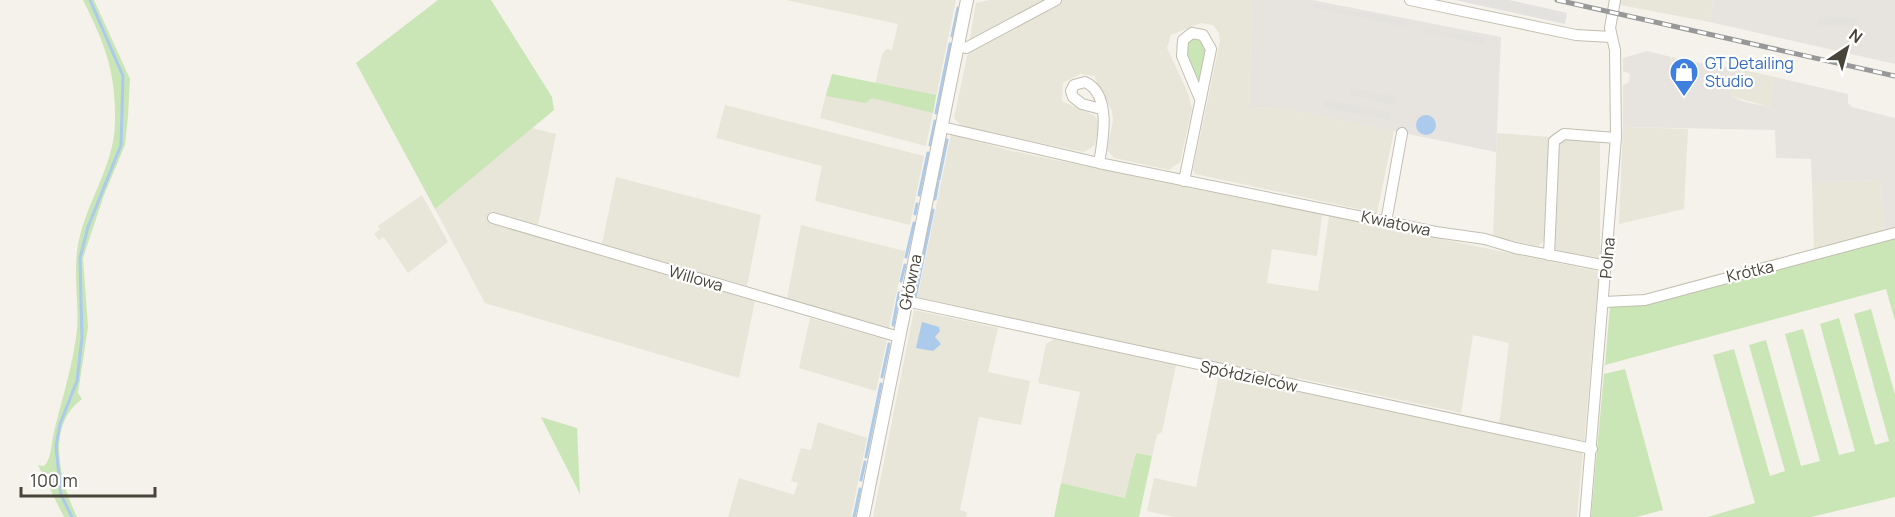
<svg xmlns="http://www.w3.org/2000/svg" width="1895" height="517" font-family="Manrope,sans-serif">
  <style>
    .residential { fill: #e8e5d9 }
    .industrial { fill: #e7e4df }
    .green { fill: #cae5b6 }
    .parking { fill: #e3e2de }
    .water { fill: #abcaec }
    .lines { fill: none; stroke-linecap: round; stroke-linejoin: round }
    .stream { stroke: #abcaec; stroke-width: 3 }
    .minor-casing { stroke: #c2beb0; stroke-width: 12 }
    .tertiary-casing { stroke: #c2beb0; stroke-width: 14 }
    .minor { stroke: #fff; stroke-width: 10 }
    .tertiary { stroke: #fff; stroke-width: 12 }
    .rail-casing { stroke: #989898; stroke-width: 5 }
    .rail { stroke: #fff; stroke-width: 3; stroke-dasharray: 9; stroke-linecap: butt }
    .labels { text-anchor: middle; stroke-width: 4.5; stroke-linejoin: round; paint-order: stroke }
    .shop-label { font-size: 16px; fill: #366cbe; stroke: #fff; text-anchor: start }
    .street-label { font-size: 16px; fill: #484439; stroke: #fff }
  </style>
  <rect width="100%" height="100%" fill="#f4f2ea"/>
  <!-- residential -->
  <path class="residential" d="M 786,0 L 956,0 L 926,146 L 820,118 L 828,86 L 872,97 L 882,55 L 886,49 L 892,50 L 898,24 Z
    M 990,0 L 1048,0 L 969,44 L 976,3 Z
    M 1062,0 L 1252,0 L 1249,107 L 1281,108 L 1394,131 L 1377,213 L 1195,174 L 1193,170 L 1220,41 L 1219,33 L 1213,25 L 1201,23 L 1171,35 L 1167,48 L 1188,93 L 1192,109 L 1180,162 L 1169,170 L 1114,158 L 1107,150 L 1113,121 L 1112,111 L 1094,76 L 1080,74 L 1063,83 L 1062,101 L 1095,116 L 1099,124 L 1095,145 L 1084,152 L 961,126 L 954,118 L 968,52 Z
    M 1620,0 L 1713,0 L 1710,22 L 1620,5 Z
    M 1672,57 L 1695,62 L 1692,77 L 1668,73 Z
    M 1739,69 L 1775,77 L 1770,107 L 1731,96 Z
    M 725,105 L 924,156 L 910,225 L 815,201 L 822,166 L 716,138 Z
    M 1623,127 L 1688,129 L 1684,209 L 1619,224 Z
    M 532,128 L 556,134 L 538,225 L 491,211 L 489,223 L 755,301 L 739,378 L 485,303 L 435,209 Z
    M 1497,133 L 1549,137 L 1544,241 L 1538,246 L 1493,237 Z
    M 951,134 L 1012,151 L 1322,215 L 1317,256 L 1272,249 L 1267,283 L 1318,291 L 1329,216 L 1597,271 L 1599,273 L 1584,443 L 1499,426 L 1509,343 L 1473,335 L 1461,413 L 1298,378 L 1295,383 L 917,300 Z
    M 1566,139 L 1600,142 L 1600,258 L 1555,250 L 1559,145 Z
    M 616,177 L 761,215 L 747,286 L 602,244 Z
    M 1880,180 L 1885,231 L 1814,249 L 1812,183 Z
    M 422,195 L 448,242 L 408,273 L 384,237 L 379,240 L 374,234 L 380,229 L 378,226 Z
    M 801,225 L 905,251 L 889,328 L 787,298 Z
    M 914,310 L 998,328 L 988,372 L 1030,381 L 1021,425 L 979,417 L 960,510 L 967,512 L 966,517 L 873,517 Z
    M 810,318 L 887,340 L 876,391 L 799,368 Z
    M 1054,339 L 1176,365 L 1162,432 L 1157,435 L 1152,456 L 1136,453 L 1126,498 L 1061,483 L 1080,392 L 1038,383 L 1046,344 Z
    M 1219,375 L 1583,452 L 1577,517 L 1174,517 L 1147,511 L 1154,478 L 1196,487 Z
    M 818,422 L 867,438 L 851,517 L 728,517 L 739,478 L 794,495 L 798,483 L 791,481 L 801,448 L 811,450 Z"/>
  <!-- industrial -->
  <path class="industrial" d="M 1252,0 L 1312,0 L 1501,37 L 1496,152 L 1281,108 L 1249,107 Z
    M 1713,0 L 1895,0 L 1895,64 L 1710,22 Z
    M 1647,51 L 1671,57 L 1669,73 L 1692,77 L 1695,62 L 1739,69 L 1731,96 L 1745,102 L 1770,107 L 1775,77 L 1848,94 L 1848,103 L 1852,107 L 1895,118 L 1895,229 L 1885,231 L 1880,180 L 1812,183 L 1811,159 L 1776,158 L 1775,130 L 1623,127 L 1623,85 L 1629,82 L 1630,74 L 1623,71 L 1623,58 Z"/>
  <!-- green -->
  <path class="green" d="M 83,0 L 94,0 L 130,79 L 128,116 L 125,145 L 104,195 L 83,258 L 88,327 L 78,393 L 82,399 C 45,426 60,482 77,517 L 64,517 L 38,465 L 44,466 C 52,459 51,443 54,432 C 62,398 73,366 77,330 C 79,304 74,278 77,252 C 82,207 115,167 115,122 C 116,72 105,44 83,0 Z
    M 438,0 L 491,0 L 552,97 L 554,110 L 435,209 L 356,63 Z
    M 1195,36 L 1207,45 L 1202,81 L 1197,81 L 1185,54 L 1186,40 Z
    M 832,74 L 936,95 L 933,113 L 872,98 L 866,103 L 826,96 Z
    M 1895,237 L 1895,321 L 1886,289 L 1605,365 L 1610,306 Z
    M 1871,309 L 1895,395 L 1895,497 L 1811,517 L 1708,517 L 1755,503 L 1713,355 L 1734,349 L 1770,476 L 1785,471 L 1749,345 L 1766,340 L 1801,466 L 1820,461 L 1785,334 L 1803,329 L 1839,455 L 1855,451 L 1820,324 L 1839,318 L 1875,445 L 1889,441 L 1854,314 Z
    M 1625,369 L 1663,510 L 1636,517 L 1591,517 L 1604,374 Z
    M 541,417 L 577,428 L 580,494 Z
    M 1136,453 L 1152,456 L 1139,517 L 1054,517 L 1061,483 L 1125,498 Z"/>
  <!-- parking -->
  <path class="parking" d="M 1455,0 L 1509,0 L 1567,13 L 1565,24 Z
    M 1314,3 L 1406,21 L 1407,27 L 1313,8 Z
    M 1818,17 L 1859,18 L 1859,27 L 1818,26 Z
    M 1424,28 L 1486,38 L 1485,45 L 1424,32 Z
    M 1350,88 L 1397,97 L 1396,105 L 1349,95 Z
    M 1324,99 L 1391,112 L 1390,120 L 1322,107 Z"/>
  <!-- water -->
  <path class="water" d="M1416 125a10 10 0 1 1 20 0a10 10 0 1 1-20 0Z
    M 922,322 L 939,327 L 940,331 L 935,337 L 941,344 L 933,351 L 916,348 Z"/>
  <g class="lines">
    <!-- stream -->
    <path class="stream" d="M 952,36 L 958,8
      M 936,113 L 950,44
      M 930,145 L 935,121
      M 939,179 L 947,140
      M 919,195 L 928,153
      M 935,199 L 938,182
      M 915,214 L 917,204
      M 906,257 L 914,223
      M 901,281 L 905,265
      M 915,298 L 933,210
      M 893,325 L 899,293
      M 882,377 L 889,344
      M 866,457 L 881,384
      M 861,480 L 865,462
      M 72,517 L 61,495 L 56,446 L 60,424 L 77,381 L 82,338 L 80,258 L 88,227 L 121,145 L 123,76 L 90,0
      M 854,517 L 860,489"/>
    <!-- minor casing -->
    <g class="minor-casing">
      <path id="minor" d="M 1410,0 L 1576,35 L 1611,37
        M 958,46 L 966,48 L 1056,0
        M 942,127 L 1099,163 L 1436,232 L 1485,239 L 1515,248 L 1607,266
        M 1099,163 C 1103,141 1112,94 1085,82 L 1074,85 L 1071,91 L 1073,97 L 1082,104 L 1101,109
        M 1184,181 L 1211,49 L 1203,35 L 1192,33 L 1183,40 L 1182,56 L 1200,99
        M 493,218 L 899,337
        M 1386,222 L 1402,133
        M 1549,255 L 1554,141 L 1564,134 L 1616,138
        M 906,301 L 1592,449
        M 1604,302 L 1645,300 L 1895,233
        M 1585,517 L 1616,137 L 1615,50 L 1610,28 L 1615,0"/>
    </g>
    <!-- tertiary casing -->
    <g class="tertiary-casing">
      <path id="tertiary" d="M 863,517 L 967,0"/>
    </g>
    <!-- minor -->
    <use href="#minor" class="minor"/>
    <!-- tertiary -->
    <use href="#tertiary" class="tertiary"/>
    <!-- rail casing -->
    <g class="rail-casing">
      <path id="rail" d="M 1557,0 L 1895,76"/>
    </g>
    <!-- rail -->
    <use href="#rail" class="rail"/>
  </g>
  <!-- icons -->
  <defs>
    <g id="shop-pin" transform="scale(1.5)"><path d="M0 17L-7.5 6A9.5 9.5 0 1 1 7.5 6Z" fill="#3f7fe0" stroke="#fff"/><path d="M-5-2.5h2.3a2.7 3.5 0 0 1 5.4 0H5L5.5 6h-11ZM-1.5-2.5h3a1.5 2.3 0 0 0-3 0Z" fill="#fff"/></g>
  </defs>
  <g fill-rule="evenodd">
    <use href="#shop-pin" x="1684" y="72"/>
  </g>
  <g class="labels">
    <!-- shop labels -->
    <g class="shop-label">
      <text x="1705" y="69">GT Detailing<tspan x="1705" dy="18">Studio</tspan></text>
    </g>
    <!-- street labels -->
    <g class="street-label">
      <text transform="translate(1396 223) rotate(12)" y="6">Kwiatowa</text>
      <text transform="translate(1607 258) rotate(-85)" y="6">Polna</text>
      <text transform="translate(1750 271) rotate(-13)" y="6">Krótka</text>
      <text transform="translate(696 278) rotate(16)" y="6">Willowa</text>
      <text transform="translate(910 282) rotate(-78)" y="6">Główna</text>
      <text transform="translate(1249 376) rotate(12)" y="6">Spółdzielców</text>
    </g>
  </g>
  <!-- north arrow -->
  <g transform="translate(1847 48) rotate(36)" stroke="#ffffff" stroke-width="4.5" paint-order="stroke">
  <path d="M0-4.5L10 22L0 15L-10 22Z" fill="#484439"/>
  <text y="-9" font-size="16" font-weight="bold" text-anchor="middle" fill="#484439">N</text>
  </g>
  <!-- scale -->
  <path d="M21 487v9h134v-9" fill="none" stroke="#484439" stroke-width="3"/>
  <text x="30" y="487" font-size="18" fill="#484439" stroke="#ffffff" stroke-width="4.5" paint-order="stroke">100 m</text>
</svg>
